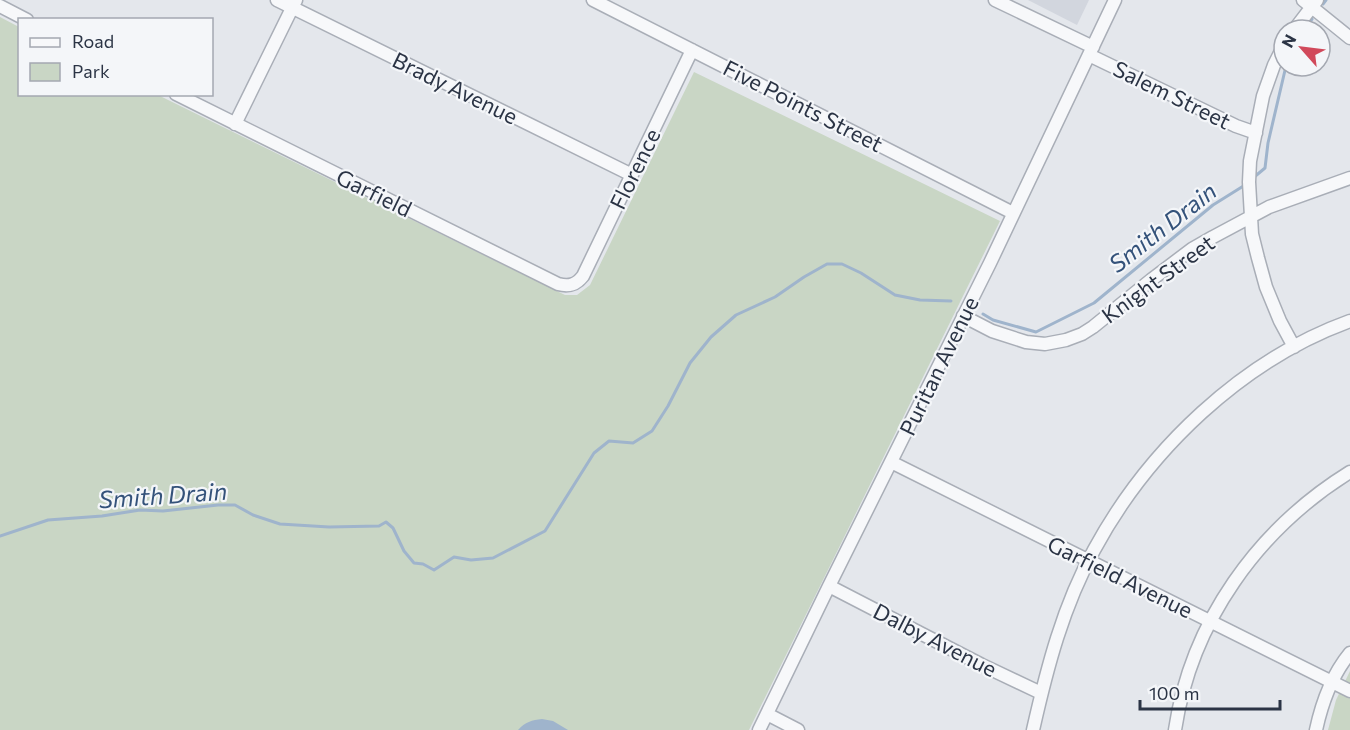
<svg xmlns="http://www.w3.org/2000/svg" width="1350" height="730" font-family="Commissioner,sans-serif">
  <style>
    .built { fill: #d2d6de }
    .green { fill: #c9d6c5 }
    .water { fill: #9fb4cc }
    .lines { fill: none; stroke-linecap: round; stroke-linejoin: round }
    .stream { stroke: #9fb4cc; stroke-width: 3 }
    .minor-casing { stroke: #a9aeb7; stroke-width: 15 }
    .minor { stroke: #f7f8fa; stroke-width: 12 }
    .labels { text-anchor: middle; stroke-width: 4.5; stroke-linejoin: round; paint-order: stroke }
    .street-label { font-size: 22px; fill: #2b3445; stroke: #f4f6f9 }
    .water-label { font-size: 24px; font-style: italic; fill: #34527a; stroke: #f4f6f9 }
  </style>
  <rect width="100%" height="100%" fill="#e4e7ec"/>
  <!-- built -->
  <path class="built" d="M 1028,0 L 1089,0 L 1077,25 Z"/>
  <!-- green -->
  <path class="green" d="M 0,17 L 19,27 L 20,94 L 158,95 L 565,295 L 577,295 L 590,285 L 694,72 L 1000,221 L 749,730 L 0,730 Z
    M 1350,671 L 1350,730 L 1328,730 L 1336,700 Z"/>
  <!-- water -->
  <path class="water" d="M 542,719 L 553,721 L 568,730 L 518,730 C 525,722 532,720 542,719 Z"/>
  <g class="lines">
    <!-- stream -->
    <path class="stream" d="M 1323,4 L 1326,0
      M 1304,30 L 1312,19
      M 1253,178 L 1265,168 L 1268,143 L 1286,66
      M 983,314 L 993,320 L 1036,332 L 1094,303 L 1213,205 L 1245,185
      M 0,536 L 48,520 L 102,516 L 140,510 L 163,511 L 218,505 L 235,505 L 253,515 L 280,524 L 329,527 L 379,526 L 386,522 L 393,528 L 404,551 L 414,563 L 423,564 L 434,570 L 454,557 L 471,560 L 493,558 L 545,531 L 594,453 L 609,441 L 633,443 L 652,431 L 668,406 L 690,363 L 711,337 L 736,315 L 775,297 L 804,277 L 827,264 L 842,264 L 861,273 L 895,295 L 920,300 L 951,301"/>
    <!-- minor casing -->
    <g class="minor-casing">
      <path id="minor" d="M 277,0 L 632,175
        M 593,0 L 1013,213
        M 995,0 L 1093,47
        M 1303,0 L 1350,38
        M 0,6 L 27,20
        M 1294,30 L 1317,0
        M 1284,45 L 1274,65 L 1263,96 L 1250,161 L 1249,182 L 1252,234 L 1258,258 L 1266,287 L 1280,321 L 1294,347
        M 1089,55 L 1236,126 L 1256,133
        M 176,94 L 558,284 C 569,287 576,285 583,276 L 692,50
        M 235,124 L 296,0
        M 963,316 L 992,331 L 1026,342 L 1045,344 L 1066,340 L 1082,334 L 1093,327 L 1151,280 L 1192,249 L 1213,237 L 1269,207 L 1350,178
        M 891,462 L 1350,691
        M 829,586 L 982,665 L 1041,693
        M 767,714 L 798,730
        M 759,730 L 829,586 L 990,263 L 1115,0
        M 1033,730 C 1047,668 1063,606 1094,550 C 1148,450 1242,360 1350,321
        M 1175,730 C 1191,622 1258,529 1350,472
        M 1316,730 C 1322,702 1332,675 1350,653"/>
    </g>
    <!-- minor -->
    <use href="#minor" class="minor"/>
  </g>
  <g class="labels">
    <!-- street labels -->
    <g class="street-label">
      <text transform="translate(455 88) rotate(26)" y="8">Brady Avenue</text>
      <text transform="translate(1172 95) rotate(26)" y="8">Salem Street</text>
      <text transform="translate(803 106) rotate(27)" y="8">Five Points Street</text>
      <text transform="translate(635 169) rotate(-64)" y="8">Florence</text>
      <text transform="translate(374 193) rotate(26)" y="8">Garfield</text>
      <text transform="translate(1158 279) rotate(-36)" y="8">Knight Street</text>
      <text transform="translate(939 366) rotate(-64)" y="8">Puritan Avenue</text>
      <text transform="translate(1120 577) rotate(26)" y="8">Garfield Avenue</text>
      <text transform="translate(935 640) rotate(27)" y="8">Dalby Avenue</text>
    </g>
    <!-- water labels -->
    <g class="water-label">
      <text transform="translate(1163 228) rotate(-38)" y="8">Smith Drain</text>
      <text transform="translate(163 496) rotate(-4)" y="8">Smith Drain</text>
    </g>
  </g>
  <!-- legend -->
  <rect x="18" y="18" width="195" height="78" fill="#f4f6f9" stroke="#a4a8b1" stroke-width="1.5"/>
  <rect x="30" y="38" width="30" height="9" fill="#f7f8fa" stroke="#a4a8b1" stroke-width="1.5"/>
  <text x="72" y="48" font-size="18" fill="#2b3445">Road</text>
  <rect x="30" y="63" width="30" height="18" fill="#c9d6c5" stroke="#a4a8b1" stroke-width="1.5"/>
  <text x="72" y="78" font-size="18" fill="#2b3445">Park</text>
  <!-- north arrow -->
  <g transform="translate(1302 48) rotate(298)"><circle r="28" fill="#f4f6f9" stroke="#a4a8b1" stroke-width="1.5"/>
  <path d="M0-4.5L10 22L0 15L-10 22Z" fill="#d1495b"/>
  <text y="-9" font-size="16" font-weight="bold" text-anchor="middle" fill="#2b3445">N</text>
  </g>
  <!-- scale -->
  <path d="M1140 700v9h140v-9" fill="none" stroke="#2b3445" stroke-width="3"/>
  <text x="1149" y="700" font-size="18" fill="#2b3445" stroke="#f4f6f9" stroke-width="4.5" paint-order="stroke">100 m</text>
</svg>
